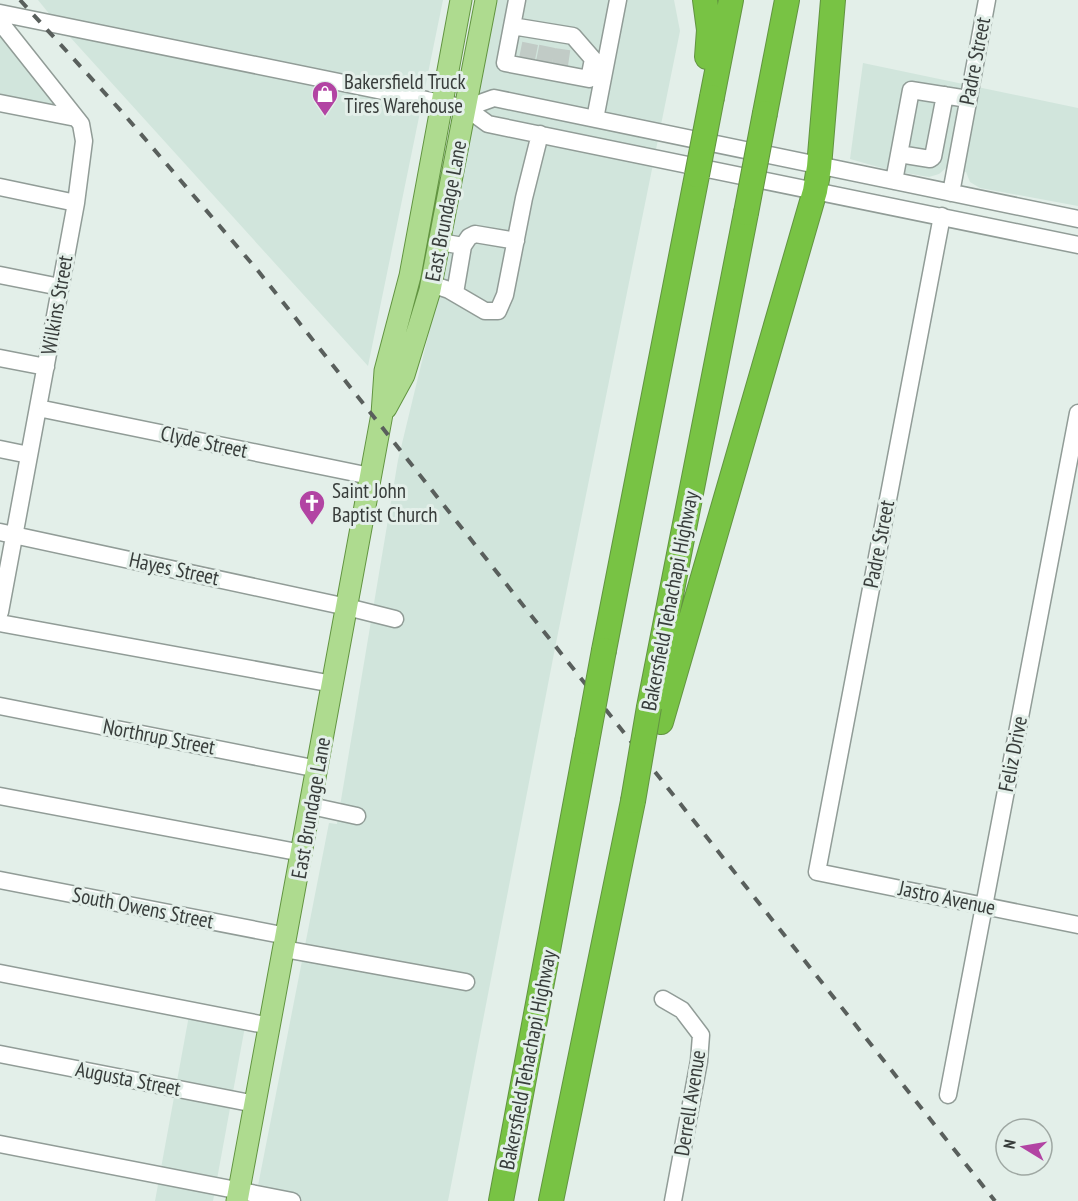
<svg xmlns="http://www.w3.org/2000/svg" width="1078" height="1201" font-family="'PT Sans Narrow',sans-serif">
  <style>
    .built { fill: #d1e5dc }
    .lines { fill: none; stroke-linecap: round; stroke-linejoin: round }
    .minor-tunnel { stroke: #c1cbc6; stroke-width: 16; stroke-dasharray: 16 8; stroke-linecap: butt }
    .minor-casing { stroke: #919c97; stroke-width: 19 }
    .major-casing { stroke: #629441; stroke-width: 23 }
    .highway-casing { stroke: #629441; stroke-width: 26 }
    .minor { stroke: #fff; stroke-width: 16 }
    .major { stroke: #aedb8f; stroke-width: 21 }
    .highway { stroke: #78c344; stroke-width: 24 }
    .rail { stroke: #595f5c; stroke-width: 4; stroke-dasharray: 10 10; stroke-linecap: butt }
    .highway-bridge-casing { stroke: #629441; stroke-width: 26; stroke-linecap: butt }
    .highway-bridge { stroke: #78c344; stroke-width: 24 }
    .labels { text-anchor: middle; stroke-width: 6; stroke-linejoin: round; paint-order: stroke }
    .street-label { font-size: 21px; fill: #383d3b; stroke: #e3efe9 }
    .poi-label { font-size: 21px; fill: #383d3b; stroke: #e3efe9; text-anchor: start }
  </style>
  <rect width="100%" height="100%" fill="#e3efe9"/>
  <!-- built -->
  <path class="built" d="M 38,0 L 443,0 L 368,366 L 51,16 Z
    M 497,0 L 674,0 L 680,31 L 556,643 L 448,1201 L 255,1201 L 329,823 L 337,824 L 398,460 L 437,299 Z
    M 0,26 L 80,115 L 0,99 Z
    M 863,63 L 1078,108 L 1078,206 L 980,188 L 970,182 L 966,172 L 946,168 L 939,174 L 929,177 L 889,170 L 850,159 Z
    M 190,1010 L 246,1021 L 213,1201 L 155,1201 Z"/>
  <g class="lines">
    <!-- minor-tunnel -->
    <path class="minor-tunnel" d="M 527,59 L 531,39
      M 544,62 L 548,42
      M 560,65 L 563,45"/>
    <!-- minor casing -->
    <g class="minor-casing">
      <path id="minor" d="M 0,13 L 466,108 L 488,124 L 1078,245
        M 0,22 L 81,124 L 84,141 L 76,203 L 0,612
        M 512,26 L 573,36 L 593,59 L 589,79 L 505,63 L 517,0
        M 0,103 L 76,118
        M 466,108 L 494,98 L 1078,219
        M 595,119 L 618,0
        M 899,154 L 930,159 L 933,157 L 945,95
        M 894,181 L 911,90 L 968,99
        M 0,187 L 76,203
        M 951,193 L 987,0
        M 942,216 L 817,872 L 1078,925
        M 440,242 L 463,246 L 455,293
        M 463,246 L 469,237 L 475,234 L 516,241
        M 0,275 L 60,287
        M 431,284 L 449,290 L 485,311 L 498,311 L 505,295 L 524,198 L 540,134
        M 0,358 L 46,367
        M 38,408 L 370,476
        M 0,449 L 29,455
        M 0,532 L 347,607 L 395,619
        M 0,623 L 333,684
        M 0,706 L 318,769
        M 0,796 L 302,853
        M 311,806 L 357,816
        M 0,880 L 287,936
        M 284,949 L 466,982
        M 0,973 L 270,1026
        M 663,999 L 682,1010 L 701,1035 L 699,1061 L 673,1201
        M 0,1054 L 255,1104
        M 948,1095 L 1078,413
        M 0,1144 L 292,1201"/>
    </g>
    <!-- major casing -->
    <g class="major-casing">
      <path id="major" d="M 386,408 L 404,375 L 430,290 L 486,0
        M 237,1201 L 382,414 L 385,371 L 410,276 L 461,0"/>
    </g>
    <!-- highway casing -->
    <g class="highway-casing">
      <path id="highway" d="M 705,0 L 709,30 L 707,57
        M 712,97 L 731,0
        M 765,113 L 787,0
        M 604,650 L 697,175
        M 649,707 L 746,213
        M 661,722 L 815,191 L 819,167 L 833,0
        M 501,1201 L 587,742
        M 551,1201 L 633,801"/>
    </g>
    <!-- minor -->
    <use href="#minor" class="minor"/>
    <!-- major -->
    <use href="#major" class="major"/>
    <!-- highway -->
    <use href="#highway" class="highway"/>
    <!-- rail -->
    <path class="rail" d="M 20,0 L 122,112 L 259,272 L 995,1201"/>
    <!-- highway-bridge casing -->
    <g class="highway-bridge-casing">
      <path id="highway-bridge" d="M 697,175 L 712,97
        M 746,213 L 765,113
        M 587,742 L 604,650
        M 633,801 L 649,707"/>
    </g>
    <!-- highway-bridge -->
    <use href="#highway-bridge" class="highway-bridge"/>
  </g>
  <!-- icons -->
  <defs>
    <g id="shop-pin" transform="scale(1.35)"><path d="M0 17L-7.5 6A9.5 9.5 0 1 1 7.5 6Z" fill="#b244a3" stroke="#e3efe9"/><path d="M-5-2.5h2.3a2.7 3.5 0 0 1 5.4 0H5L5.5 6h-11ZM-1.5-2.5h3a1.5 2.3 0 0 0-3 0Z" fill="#fff"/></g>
    <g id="church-pin" transform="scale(1.35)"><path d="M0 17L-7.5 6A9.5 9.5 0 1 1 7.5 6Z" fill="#b244a3" stroke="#e3efe9"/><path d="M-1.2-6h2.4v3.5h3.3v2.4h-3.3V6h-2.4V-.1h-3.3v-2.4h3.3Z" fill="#fff"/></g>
  </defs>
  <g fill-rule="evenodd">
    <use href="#shop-pin" x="325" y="94"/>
    <use href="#church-pin" x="312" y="503"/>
  </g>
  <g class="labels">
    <!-- street labels -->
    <g class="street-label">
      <text transform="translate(975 61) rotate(-79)" y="7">Padre Street</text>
      <text transform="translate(446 211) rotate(-79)" y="7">East Brundage Lane</text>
      <text transform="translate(57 305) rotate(-80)" y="7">Wilkins Street</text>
      <text transform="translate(204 442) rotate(12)" y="7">Clyde Street</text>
      <text transform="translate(879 544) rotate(-79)" y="7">Padre Street</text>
      <text transform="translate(174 569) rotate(12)" y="7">Hayes Street</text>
      <text transform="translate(670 601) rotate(-79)" y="7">Bakersfield Tehachapi Highway</text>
      <text transform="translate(159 737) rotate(11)" y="7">Northrup Street</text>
      <text transform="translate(1013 754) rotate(-79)" y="7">Feliz Drive</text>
      <text transform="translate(311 808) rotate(-80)" y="7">East Brundage Lane</text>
      <text transform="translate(947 898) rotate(12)" y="7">Jastro Avenue</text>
      <text transform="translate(143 908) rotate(11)" y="7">South Owens Street</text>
      <text transform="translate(528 1060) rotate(-79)" y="7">Bakersfield Tehachapi Highway</text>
      <text transform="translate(128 1079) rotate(11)" y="7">Augusta Street</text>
      <text transform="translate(690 1103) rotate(-81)" y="7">Derrell Avenue</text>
    </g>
    <!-- poi labels -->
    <g class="poi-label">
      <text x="344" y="89">Bakersfield Truck<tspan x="344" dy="24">Tires Warehouse</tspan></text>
      <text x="332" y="498">Saint John<tspan x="332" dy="24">Baptist Church</tspan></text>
    </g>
  </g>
  <!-- north arrow -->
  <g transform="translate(1024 1147) rotate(281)"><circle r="28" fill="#e3efe9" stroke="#9fa8a3" stroke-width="1.5"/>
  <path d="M0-4.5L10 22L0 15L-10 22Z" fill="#b244a3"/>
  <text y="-9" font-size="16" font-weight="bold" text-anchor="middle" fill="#383d3b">N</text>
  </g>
</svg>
